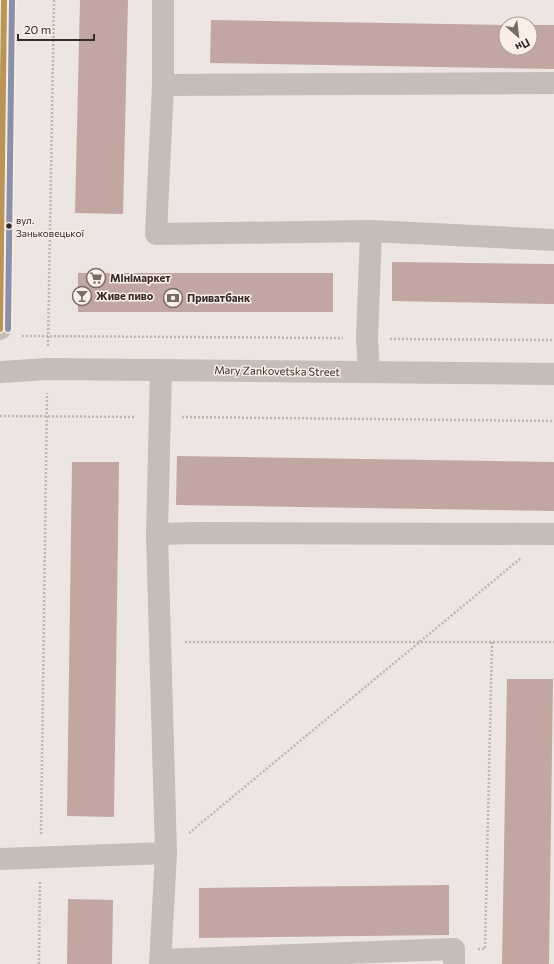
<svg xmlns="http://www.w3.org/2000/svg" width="554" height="964" font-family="Commissioner,sans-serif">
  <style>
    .building { fill: #c2a6a2 }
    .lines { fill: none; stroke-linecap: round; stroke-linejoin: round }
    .path { stroke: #bfb6b2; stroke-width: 2.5; stroke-dasharray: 2 2; stroke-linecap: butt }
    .minor { stroke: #c6bdb9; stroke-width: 22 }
    .bus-1-casing { stroke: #faefe7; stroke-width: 9 }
    .bus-2-casing { stroke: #faefe7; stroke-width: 9 }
    .bus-1 { stroke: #bb9459; stroke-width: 6 }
    .bus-2 { stroke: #8c8faa; stroke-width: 6 }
    .bus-dot { fill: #372a27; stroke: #faefe7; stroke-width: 1.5 }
    .labels { text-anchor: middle; stroke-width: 3; stroke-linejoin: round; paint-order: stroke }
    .bus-label { font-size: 10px; fill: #372a27; stroke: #faefe7; text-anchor: start }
    .poi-label { font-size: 11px; font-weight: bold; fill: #372a27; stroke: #faefe7; text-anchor: start }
    .street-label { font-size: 11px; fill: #372a27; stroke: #faefe7 }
  </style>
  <rect width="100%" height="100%" fill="#ede5e1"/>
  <!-- building -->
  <path class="building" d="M 80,0 L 128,0 L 123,214 L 75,213 Z
    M 211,20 L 506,25 L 506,48 L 530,48 L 530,25 L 554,25 L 554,69 L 210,63 Z
    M 392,262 L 554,264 L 554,304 L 392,301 Z
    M 78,273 L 333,273 L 333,312 L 78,312 Z
    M 177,456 L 554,462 L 554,511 L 176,505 Z
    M 72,462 L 119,462 L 114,817 L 67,816 Z
    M 507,679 L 553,679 L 549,964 L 502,964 Z
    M 449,885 L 449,935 L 199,938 L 199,888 Z
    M 68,899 L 113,900 L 112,964 L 67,964 Z"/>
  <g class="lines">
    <!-- path -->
    <path class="path" d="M 22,336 L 343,338
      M 390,339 L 554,340
      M 48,346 L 54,0
      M 0,416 L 135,417
      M 182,417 L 554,421
      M 185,642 L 554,642
      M 189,833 L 521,558
      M 41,834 L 47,393
      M 478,949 L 485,949 L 492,642
      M 39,964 L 40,881"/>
    <!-- minor -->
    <path class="minor" d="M 163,0 L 163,85
      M 371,231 L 156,234 L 163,85 L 554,83
      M 0,329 L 4,0
      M 0,372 L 48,369 L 554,374
      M 369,372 L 367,339 L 371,231 L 554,240
      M 157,534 L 197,533 L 554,534
      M 0,859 L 166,853
      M 160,960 L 454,949 L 454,964
      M 160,964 L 166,853 L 157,534 L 161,370"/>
    <!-- bus-1 casing -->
    <g class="bus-1-casing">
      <path id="bus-1" d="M 0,329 L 4,0"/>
    </g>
    <!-- bus-2 casing -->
    <g class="bus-2-casing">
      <path id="bus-2" d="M 8,329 L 12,0"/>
    </g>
    <!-- bus-1 -->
    <use href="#bus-1" class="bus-1"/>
    <!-- bus-2 -->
    <use href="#bus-2" class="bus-2"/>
  </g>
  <!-- icons -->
  <defs>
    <g id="supermarket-ring" transform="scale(1)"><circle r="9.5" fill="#faefe7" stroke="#776b68" stroke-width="1.5"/><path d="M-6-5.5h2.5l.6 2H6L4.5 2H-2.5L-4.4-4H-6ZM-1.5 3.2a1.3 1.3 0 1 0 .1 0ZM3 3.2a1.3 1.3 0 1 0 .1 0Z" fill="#776b68"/></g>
    <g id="bar-ring" transform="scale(1)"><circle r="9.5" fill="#faefe7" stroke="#776b68" stroke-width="1.5"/><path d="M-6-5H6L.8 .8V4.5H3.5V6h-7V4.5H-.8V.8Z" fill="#776b68"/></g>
    <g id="bank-ring" transform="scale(1)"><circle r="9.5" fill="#faefe7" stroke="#776b68" stroke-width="1.5"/><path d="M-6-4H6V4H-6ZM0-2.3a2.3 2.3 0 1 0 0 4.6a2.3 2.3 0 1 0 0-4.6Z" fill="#776b68"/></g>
  </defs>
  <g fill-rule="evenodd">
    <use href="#supermarket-ring" x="96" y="278"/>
    <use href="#bar-ring" x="82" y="296"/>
    <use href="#bank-ring" x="173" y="298"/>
  </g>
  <!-- markers -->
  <circle class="bus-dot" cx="9" cy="226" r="3.5"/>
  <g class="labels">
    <!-- bus labels -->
    <g class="bus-label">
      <text x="16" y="224">вул.<tspan x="16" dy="13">Заньковецької</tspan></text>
    </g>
    <!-- poi labels -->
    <g class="poi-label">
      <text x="110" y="282">Мінімаркет</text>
      <text x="96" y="300">Живе пиво</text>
      <text x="187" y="302">Приватбанк</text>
    </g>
    <!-- street labels -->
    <g class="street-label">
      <text transform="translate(277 371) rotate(1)" y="4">Mary Zankovetska Street</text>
    </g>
  </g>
  <!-- north arrow -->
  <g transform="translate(518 36) rotate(152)"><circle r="19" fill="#faefe7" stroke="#aca09a"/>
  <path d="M0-3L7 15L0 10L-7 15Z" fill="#776b68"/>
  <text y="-6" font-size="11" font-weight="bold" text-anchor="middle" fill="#372a27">Пн</text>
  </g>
  <!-- scale -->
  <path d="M18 34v6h76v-6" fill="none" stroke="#372a27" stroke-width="2"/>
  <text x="24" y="34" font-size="12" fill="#372a27" stroke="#faefe7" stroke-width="3" paint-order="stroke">20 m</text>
</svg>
